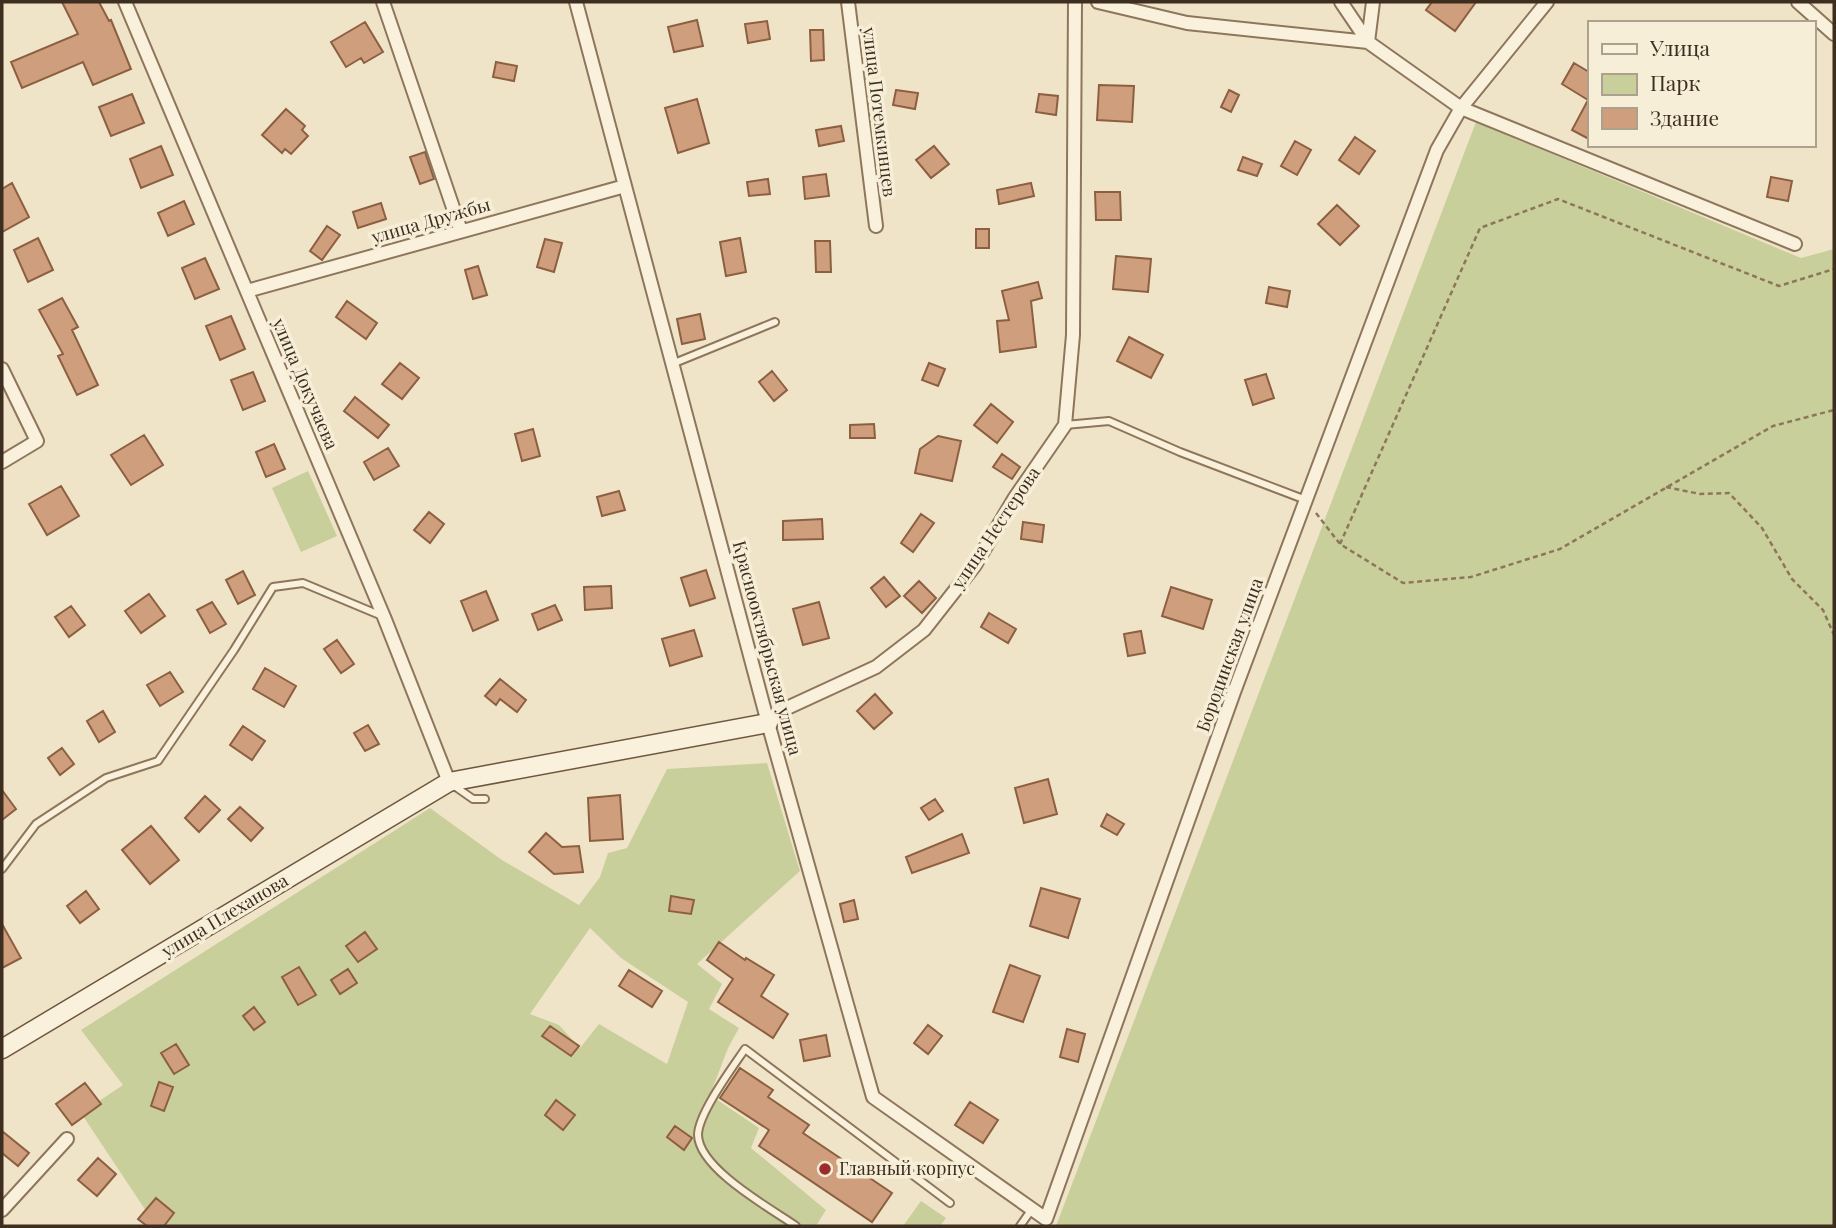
<svg xmlns="http://www.w3.org/2000/svg" width="1836" height="1228" font-family="'Playfair Display',serif">
  <style>
    .green { fill: #c9cf9b; fill-rule: evenodd }
    .building { fill: #cf9f7d; stroke: #8d5f41; stroke-width: 2 }
    .lines { fill: none; stroke-linecap: round; stroke-linejoin: round }
    .lane-casing { stroke: #8d765c; stroke-width: 10 }
    .street-casing { stroke: #8d765c; stroke-width: 16 }
    .secondary-casing { stroke: #6f573f; stroke-width: 21 }
    .path { stroke: #8d765c; stroke-width: 2.5; stroke-dasharray: 5 3.5; stroke-linecap: butt }
    .lane { stroke: #faf1dc; stroke-width: 6 }
    .street { stroke: #faf1dc; stroke-width: 12 }
    .secondary { stroke: #faf1dc; stroke-width: 18 }
    .poi-dot { fill: #9e2a2b; stroke: #f7eed8; stroke-width: 2.5 }
    .labels { text-anchor: middle; stroke-width: 7; stroke-linejoin: round; paint-order: stroke }
    .street-label { font-size: 18px; fill: #3d2e20; stroke: #f7eed8 }
    .poi-label { font-size: 18px; fill: #3d2e20; stroke: #f7eed8; text-anchor: start }
  </style>
  <rect width="100%" height="100%" fill="#f0e4c8"/>
  <!-- green -->
  <path class="green" d="M 1476,122 L 1801,258 L 1834,249 L 1834,1226 L 1056,1226 Z
    M 308,471 L 337,536 L 301,552 L 272,488 Z
    M 767,763 L 800,871 L 697,964 L 722,984 L 709,1009 L 739,1028 L 728,1048 L 710,1095 L 759,1128 L 751,1148 L 826,1210 L 816,1226 L 156,1226 L 81,1113 L 123,1085 L 81,1030 L 430,808 L 502,860 L 579,905 L 600,877 L 608,853 L 627,848 L 667,769 ZM 590,928 L 621,958 L 688,1002 L 667,1064 L 599,1024 L 580,1048 L 559,1025 L 530,1014 Z
    M 921,1201 L 946,1218 L 940,1226 L 903,1226 Z"/>
  <!-- building -->
  <path class="building" d="M 62,2 L 99,2 L 109,21 L 111,20 L 131,69 L 93,85 L 83,62 L 22,88 L 11,62 L 78,34 Z
    M 1432,2 L 1476,2 L 1455,31 L 1426,10 Z
    M 697,20 L 703,46 L 674,52 L 668,27 Z
    M 767,21 L 770,39 L 748,43 L 745,24 Z
    M 365,22 L 383,52 L 364,63 L 361,58 L 346,67 L 331,42 Z
    M 810,30 L 823,30 L 824,60 L 811,61 Z
    M 496,62 L 517,66 L 514,81 L 493,77 Z
    M 1574,63 L 1589,72 L 1589,139 L 1572,130 L 1588,100 L 1562,84 Z
    M 1099,85 L 1134,86 L 1132,122 L 1097,120 Z
    M 896,90 L 918,93 L 915,109 L 893,105 Z
    M 1229,90 L 1239,95 L 1231,112 L 1221,107 Z
    M 132,94 L 144,123 L 111,136 L 99,107 Z
    M 1039,94 L 1058,96 L 1056,115 L 1036,112 Z
    M 697,99 L 709,143 L 678,153 L 665,108 Z
    M 286,109 L 305,126 L 302,130 L 308,136 L 291,154 L 285,149 L 282,153 L 262,135 Z
    M 841,126 L 844,141 L 819,146 L 816,130 Z
    M 1355,137 L 1375,151 L 1359,174 L 1339,160 Z
    M 1295,141 L 1311,150 L 1297,175 L 1281,166 Z
    M 161,146 L 173,175 L 141,188 L 130,159 Z
    M 934,146 L 949,164 L 931,178 L 916,160 Z
    M 425,152 L 434,179 L 420,184 L 410,157 Z
    M 1243,157 L 1262,164 L 1257,176 L 1238,170 Z
    M 826,174 L 829,196 L 805,199 L 803,177 Z
    M 1771,177 L 1792,181 L 1788,201 L 1767,197 Z
    M 768,179 L 770,194 L 749,196 L 747,182 Z
    M 12,183 L 29,217 L 2,232 L 2,189 Z
    M 1031,183 L 1034,196 L 999,204 L 997,190 Z
    M 1095,192 L 1120,192 L 1121,220 L 1096,220 Z
    M 184,201 L 194,224 L 168,236 L 158,213 Z
    M 381,203 L 386,219 L 358,228 L 353,212 Z
    M 1337,205 L 1359,226 L 1340,245 L 1318,224 Z
    M 327,226 L 340,235 L 322,260 L 310,251 Z
    M 976,229 L 989,229 L 989,248 L 976,248 Z
    M 38,238 L 53,270 L 28,282 L 14,250 Z
    M 740,238 L 746,272 L 726,276 L 720,242 Z
    M 545,239 L 562,243 L 554,272 L 537,267 Z
    M 815,241 L 830,241 L 831,272 L 816,272 Z
    M 1116,256 L 1151,259 L 1148,292 L 1113,289 Z
    M 205,258 L 219,289 L 195,299 L 182,268 Z
    M 478,266 L 487,295 L 473,299 L 465,270 Z
    M 1038,282 L 1042,298 L 1031,301 L 1036,347 L 1000,352 L 997,321 L 1009,320 L 1002,291 Z
    M 1269,287 L 1290,291 L 1287,307 L 1266,303 Z
    M 62,298 L 78,327 L 72,330 L 98,385 L 77,395 L 58,356 L 63,354 L 39,310 Z
    M 347,301 L 377,323 L 366,339 L 336,317 Z
    M 700,314 L 705,339 L 682,344 L 677,319 Z
    M 231,316 L 245,349 L 220,360 L 206,326 Z
    M 1129,337 L 1163,355 L 1151,378 L 1117,361 Z
    M 400,363 L 419,378 L 402,399 L 382,384 Z
    M 929,363 L 945,369 L 938,386 L 922,380 Z
    M 772,371 L 787,390 L 774,401 L 759,382 Z
    M 253,372 L 265,401 L 243,410 L 231,380 Z
    M 1266,374 L 1274,398 L 1253,405 L 1245,380 Z
    M 355,397 L 389,425 L 378,438 L 344,411 Z
    M 991,404 L 1013,422 L 997,443 L 974,425 Z
    M 874,424 L 875,438 L 850,438 L 850,425 Z
    M 533,429 L 540,456 L 522,461 L 515,434 Z
    M 144,435 L 163,465 L 131,485 L 111,455 Z
    M 938,436 L 961,441 L 952,481 L 915,473 L 920,449 Z
    M 274,444 L 285,469 L 266,477 L 256,452 Z
    M 388,448 L 399,466 L 374,480 L 364,462 Z
    M 1002,454 L 1020,467 L 1012,479 L 993,467 Z
    M 61,486 L 79,516 L 47,535 L 29,504 Z
    M 619,491 L 625,510 L 602,516 L 597,497 Z
    M 429,512 L 444,524 L 430,543 L 414,530 Z
    M 921,514 L 934,523 L 913,552 L 901,543 Z
    M 822,519 L 823,539 L 783,540 L 783,521 Z
    M 1023,522 L 1044,525 L 1042,542 L 1021,539 Z
    M 706,570 L 715,598 L 690,606 L 681,578 Z
    M 243,571 L 255,595 L 238,604 L 226,580 Z
    M 884,577 L 900,596 L 886,607 L 871,588 Z
    M 919,581 L 936,598 L 922,613 L 904,596 Z
    M 611,586 L 612,608 L 585,610 L 584,587 Z
    M 1171,587 L 1212,600 L 1203,629 L 1162,616 Z
    M 486,591 L 498,620 L 473,631 L 461,601 Z
    M 149,594 L 165,616 L 141,633 L 125,611 Z
    M 212,602 L 226,624 L 210,633 L 197,610 Z
    M 819,602 L 829,638 L 803,645 L 793,609 Z
    M 555,605 L 562,620 L 538,630 L 532,614 Z
    M 71,606 L 85,625 L 69,637 L 55,617 Z
    M 989,613 L 1016,629 L 1008,643 L 981,627 Z
    M 694,630 L 702,656 L 670,666 L 662,639 Z
    M 1141,631 L 1145,653 L 1128,656 L 1124,634 Z
    M 337,640 L 354,664 L 341,673 L 324,649 Z
    M 265,668 L 296,686 L 284,707 L 253,689 Z
    M 170,672 L 183,692 L 160,706 L 147,685 Z
    M 500,679 L 526,700 L 517,712 L 500,699 L 496,705 L 485,696 Z
    M 875,694 L 892,713 L 874,729 L 857,711 Z
    M 103,711 L 115,732 L 99,742 L 87,721 Z
    M 368,725 L 379,744 L 365,751 L 354,733 Z
    M 243,726 L 265,741 L 252,760 L 230,745 Z
    M 62,748 L 74,764 L 60,775 L 48,758 Z
    M 1048,779 L 1057,814 L 1024,823 L 1015,788 Z
    M 2,790 L 16,809 L 2,820 Z
    M 620,795 L 623,839 L 590,841 L 588,798 Z
    M 205,796 L 220,810 L 199,832 L 185,818 Z
    M 935,799 L 943,811 L 929,820 L 921,808 Z
    M 240,807 L 263,828 L 251,841 L 228,819 Z
    M 1107,814 L 1124,824 L 1117,835 L 1101,826 Z
    M 151,826 L 179,860 L 150,884 L 122,850 Z
    M 546,833 L 562,847 L 579,846 L 583,872 L 554,874 L 529,852 Z
    M 962,834 L 969,853 L 912,873 L 906,857 Z
    M 1041,888 L 1080,899 L 1068,938 L 1030,926 Z
    M 86,891 L 99,909 L 80,923 L 67,906 Z
    M 671,896 L 694,900 L 691,914 L 669,911 Z
    M 854,900 L 858,919 L 844,922 L 840,904 Z
    M 2,924 L 21,958 L 2,968 Z
    M 365,932 L 377,949 L 358,962 L 346,946 Z
    M 719,942 L 745,960 L 746,958 L 774,975 L 761,996 L 788,1014 L 773,1038 L 718,1002 L 733,979 L 707,960 Z
    M 1010,965 L 1040,976 L 1023,1022 L 993,1012 Z
    M 299,967 L 316,995 L 298,1005 L 282,977 Z
    M 348,969 L 357,983 L 340,994 L 331,980 Z
    M 629,970 L 662,991 L 652,1007 L 619,986 Z
    M 254,1007 L 265,1022 L 254,1030 L 243,1016 Z
    M 928,1025 L 942,1036 L 928,1054 L 914,1043 Z
    M 550,1026 L 579,1046 L 571,1056 L 542,1036 Z
    M 1067,1029 L 1085,1034 L 1078,1062 L 1060,1057 Z
    M 826,1035 L 830,1056 L 804,1061 L 800,1040 Z
    M 176,1044 L 189,1065 L 174,1074 L 161,1053 Z
    M 740,1068 L 773,1090 L 768,1097 L 809,1125 L 803,1133 L 892,1193 L 872,1222 L 759,1146 L 769,1130 L 720,1098 Z
    M 159,1082 L 173,1087 L 164,1111 L 151,1106 Z
    M 85,1083 L 101,1104 L 72,1125 L 56,1104 Z
    M 556,1100 L 575,1115 L 563,1130 L 545,1115 Z
    M 970,1102 L 998,1120 L 983,1143 L 955,1125 Z
    M 675,1126 L 692,1138 L 684,1150 L 667,1137 Z
    M 2,1131 L 29,1153 L 18,1166 L 2,1153 Z
    M 98,1158 L 116,1174 L 97,1196 L 78,1180 Z
    M 156,1198 L 174,1213 L 164,1226 L 147,1226 L 138,1219 Z"/>
  <g class="lines">
    <!-- lane casing -->
    <g class="lane-casing">
      <path id="lane" d="M 672,364 L 775,322
        M 1065,425 L 1109,421 L 1180,452 L 1306,500
        M 453,785 L 473,799 L 485,799
        M 2,869 L 36,824 L 106,778 L 158,761 L 234,650 L 273,587 L 303,583 L 382,616
        M 796,1226 C 770,1208 699,1169 698,1135 C 698,1114 732,1068 745,1049 L 950,1203
        M 1020,1226 L 1032,1209"/>
    </g>
    <!-- street casing -->
    <g class="street-casing">
      <path id="street" d="M 125,2 L 384,617 L 449,782
        M 383,2 L 461,231
        M 576,2 L 768,723 L 873,1097 L 1046,1219 L 1234,692 L 1437,150 L 1461,108 L 1547,2
        M 848,2 L 876,226
        M 1098,2 L 1187,23 L 1368,42 L 1461,108 L 1795,244
        M 1341,2 L 1368,42
        M 1798,2 L 1834,34
        M 1368,42 L 1373,2
        M 247,291 L 625,186
        M 2,369 L 37,441 L 2,462
        M 768,723 L 787,708 L 876,667 L 924,630 L 975,565 L 1014,499 L 1065,425 L 1073,335 L 1075,2
        M 2,1210 L 67,1139"/>
    </g>
    <!-- secondary casing -->
    <g class="secondary-casing">
      <path id="secondary" d="M 2,1049 L 449,782 L 768,723"/>
    </g>
    <!-- path -->
    <path class="path" d="M 1666,487 L 1700,494 L 1729,493 L 1762,528 L 1792,579 L 1823,610 L 1834,635
      M 1316,513 L 1340,544 L 1403,583 L 1471,577 L 1560,549 L 1773,426 L 1834,410
      M 1340,544 L 1480,228 L 1558,199 L 1779,286 L 1834,269"/>
    <!-- lane -->
    <use href="#lane" class="lane"/>
    <!-- street -->
    <use href="#street" class="street"/>
    <!-- secondary -->
    <use href="#secondary" class="secondary"/>
  </g>
  <!-- markers -->
  <circle class="poi-dot" cx="825" cy="1169" r="7"/>
  <g class="labels">
    <!-- street labels -->
    <g class="street-label">
      <text transform="translate(879 112) rotate(83)" y="6">улица Потемкинцев</text>
      <text transform="translate(431 221) rotate(-16)" y="6">улица Дружбы</text>
      <text transform="translate(305 384) rotate(67)" y="6">улица Докучаева</text>
      <text transform="translate(996 528) rotate(-56)" y="6">улица Нестерова</text>
      <text transform="translate(767 648) rotate(75)" y="6">Краснооктябрьская улица</text>
      <text transform="translate(1230 655) rotate(-70)" y="6">Бородинская улица</text>
      <text transform="translate(225 916) rotate(-31)" y="6">улица Плеханова</text>
    </g>
    <!-- poi labels -->
    <g class="poi-label">
      <text x="839" y="1175">Главный корпус</text>
    </g>
  </g>
  <!-- border -->
  <rect width="1836" height="1228" fill="none" stroke="#3d2e20" stroke-width="7"/>
  <!-- legend -->
  <rect x="1588" y="21" width="228" height="126" fill="#f7eed8" stroke="#ada18e" stroke-width="2"/>
  <rect x="1602" y="44" width="35" height="10" fill="#faf1dc" stroke="#ada18e" stroke-width="2"/>
  <text x="1650" y="56" font-size="21" fill="#3d2e20">Улица</text>
  <rect x="1602" y="74" width="35" height="21" fill="#c9cf9b" stroke="#ada18e" stroke-width="2"/>
  <text x="1650" y="91" font-size="21" fill="#3d2e20">Парк</text>
  <rect x="1602" y="108" width="35" height="21" fill="#cf9f7d" stroke="#ada18e" stroke-width="2"/>
  <text x="1650" y="126" font-size="21" fill="#3d2e20">Здание</text>
</svg>
